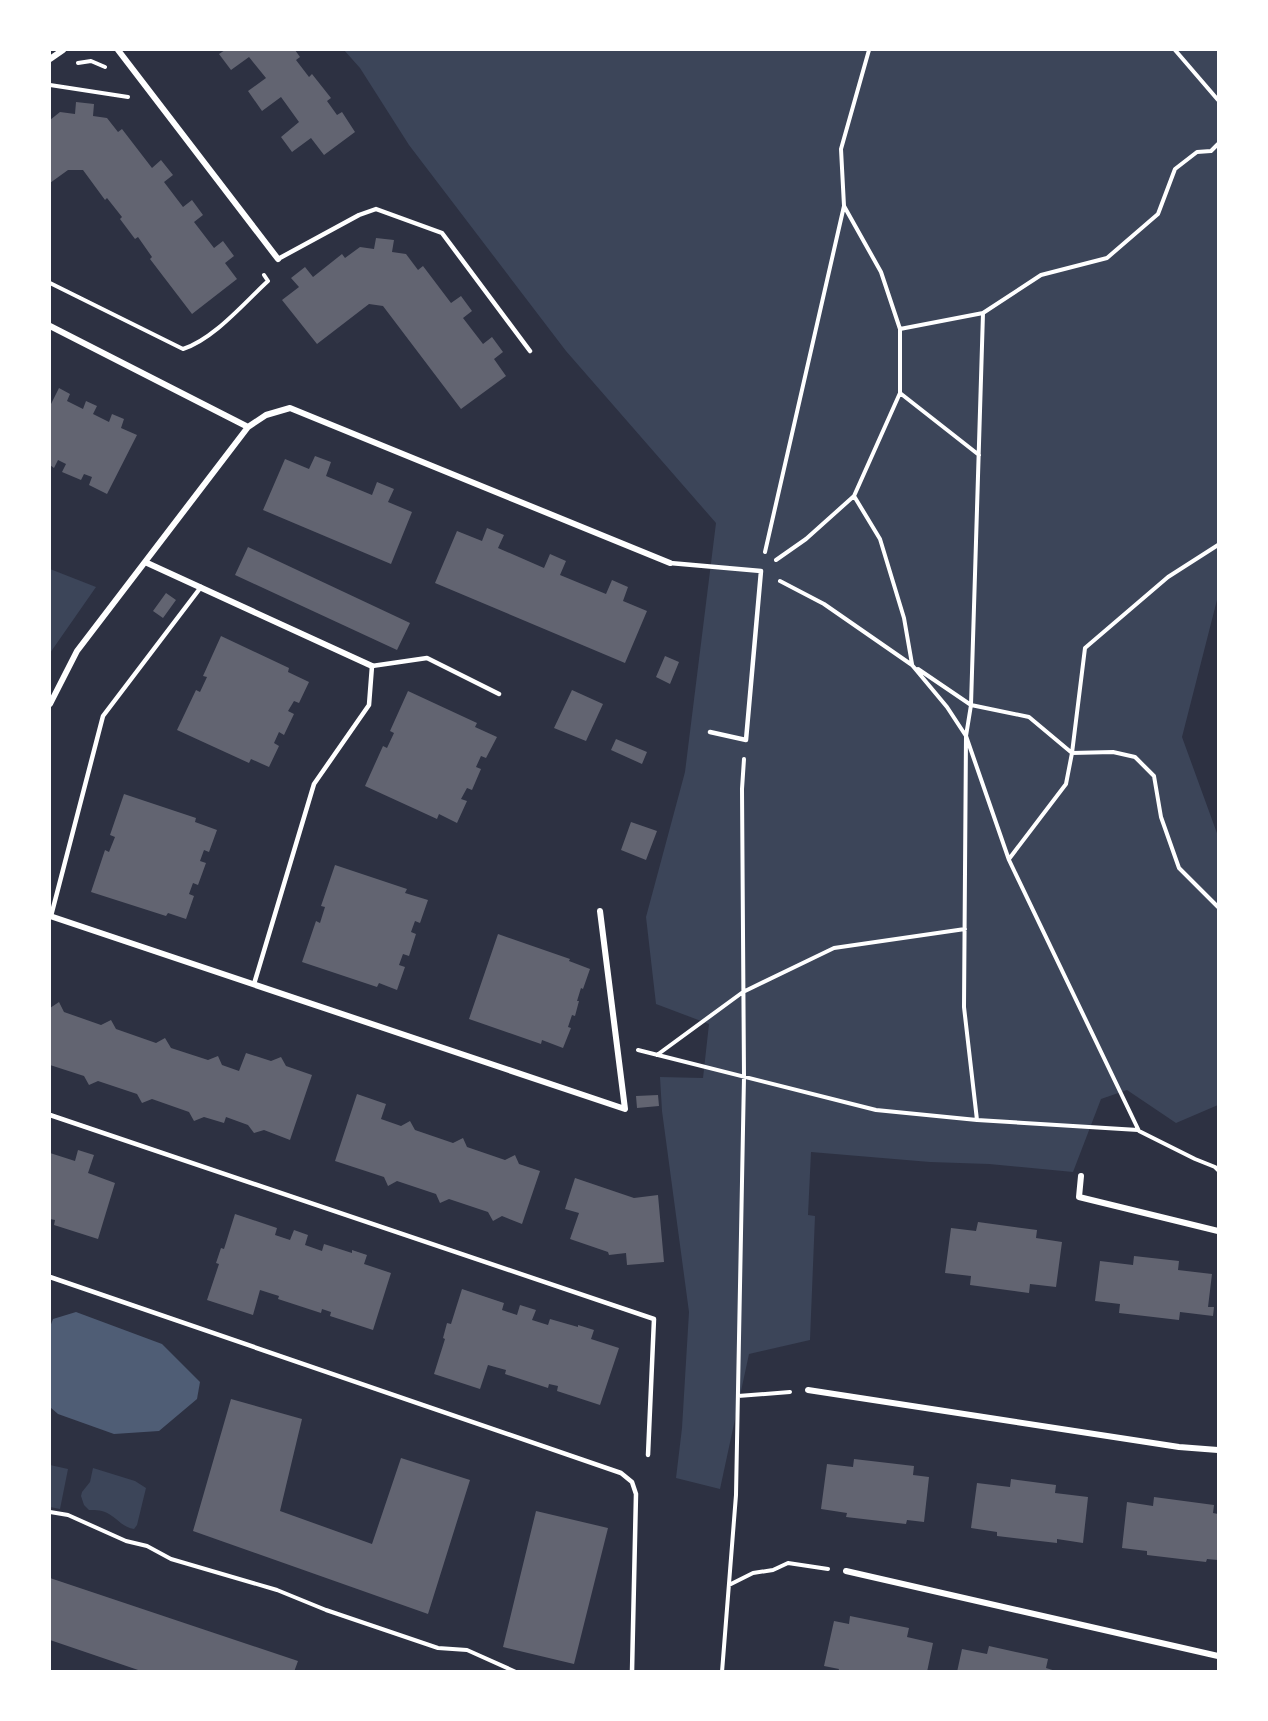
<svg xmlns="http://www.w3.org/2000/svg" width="1268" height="1721" font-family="'DejaVu Sans',sans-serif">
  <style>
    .green { fill: #3c4559 }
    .water { fill: #4f5d75 }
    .building { fill: #626471 }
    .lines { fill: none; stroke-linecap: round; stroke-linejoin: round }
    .path { stroke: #fff; stroke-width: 4 }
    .service { stroke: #fff; stroke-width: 4.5 }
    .minor { stroke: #fff; stroke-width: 6 }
  </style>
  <rect width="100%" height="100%" fill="#2d3142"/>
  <!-- green -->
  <path class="green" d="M 344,50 L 1218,50 L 1218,596 L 1182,737 L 1218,836 L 1218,1105 L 1176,1123 L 1127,1090 L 1101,1099 L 1073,1172 L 989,1164 L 930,1162 L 811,1152 L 808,1215 L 815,1216 L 810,1340 L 749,1354 L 720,1489 L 676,1478 L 682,1428 L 689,1312 L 662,1111 L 660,1077 L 703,1078 L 709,1024 L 656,1004 L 646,917 L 685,772 L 716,523 L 566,351 L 409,145 L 360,68 Z
    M 50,569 L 96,587 L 50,653 Z
    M 50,1465 L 68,1469 L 60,1509 L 50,1507 Z
    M 93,1468 L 135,1481 L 146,1488 L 137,1525 L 134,1529 C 122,1527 118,1519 109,1514 C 103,1510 96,1510 89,1510 L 84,1505 L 81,1496 L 82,1492 L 90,1482 Z"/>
  <!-- water -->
  <path class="water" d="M 76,1312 L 162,1344 L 200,1382 L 197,1399 L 159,1431 L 114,1434 L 58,1414 L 50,1407 L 50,1327 L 53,1319 Z"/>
  <!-- building -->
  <path class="building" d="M 225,50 L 295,50 L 300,57 L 296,60 L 309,77 L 312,74 L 331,98 L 327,101 L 337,115 L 342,112 L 355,132 L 324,155 L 311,138 L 292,152 L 281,137 L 299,122 L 281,97 L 262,111 L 248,91 L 266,78 L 249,57 L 231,70 L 219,54 Z
    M 76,102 L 94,104 L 93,116 L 107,118 L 118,132 L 122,129 L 152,168 L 161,160 L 173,175 L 164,182 L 183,207 L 192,200 L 203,215 L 194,222 L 214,248 L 223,241 L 234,256 L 225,263 L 237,279 L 192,314 L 150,259 L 152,257 L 138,237 L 135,239 L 120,219 L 122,217 L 107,198 L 105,200 L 83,170 L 68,170 L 50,183 L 50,120 L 60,112 L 75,114 Z
    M 376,238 L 394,240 L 392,252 L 406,254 L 418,270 L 423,266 L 451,303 L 461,296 L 472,311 L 463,318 L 483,344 L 492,337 L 503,352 L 494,359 L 506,376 L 461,409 L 383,306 L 369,304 L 317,344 L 282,300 L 299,287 L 291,278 L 305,267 L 313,277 L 342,254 L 345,258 L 360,247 L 374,249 Z
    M 59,388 L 70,394 L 67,401 L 83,409 L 86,401 L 97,406 L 93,414 L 109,422 L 112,414 L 124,419 L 121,428 L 137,435 L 107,494 L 89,485 L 92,477 L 84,474 L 81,480 L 62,472 L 66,464 L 58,460 L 54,468 L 50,465 L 50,406 Z
    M 315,456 L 331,462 L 326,476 L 372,495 L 377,482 L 394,489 L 388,502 L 412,512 L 391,564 L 263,510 L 285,459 L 309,469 Z
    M 487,528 L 504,535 L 498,548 L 544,568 L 550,554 L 566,561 L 560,575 L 606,594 L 612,580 L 628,587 L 623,601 L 647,611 L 625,663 L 435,583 L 457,531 L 482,541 Z
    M 248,547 L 410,623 L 397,650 L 235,575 Z
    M 166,593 L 176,600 L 163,618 L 153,611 Z
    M 221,636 L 289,668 L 288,672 L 309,682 L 299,703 L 294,701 L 288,711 L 294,714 L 284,735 L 279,732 L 274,743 L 279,746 L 269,767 L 251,759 L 249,763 L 177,730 L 196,690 L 200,692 L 207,677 L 203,676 Z
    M 665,656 L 679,662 L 670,684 L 656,677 Z
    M 572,690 L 603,704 L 586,741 L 554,728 Z
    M 408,691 L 477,723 L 475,727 L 497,737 L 486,758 L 481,756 L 476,767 L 481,769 L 472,790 L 467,788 L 461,799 L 467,801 L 457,823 L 439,814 L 437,819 L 365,786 L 383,746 L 387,748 L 394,733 L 390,731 Z
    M 616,739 L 647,752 L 642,764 L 611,750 Z
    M 124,794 L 196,818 L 195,822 L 217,830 L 209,852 L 204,850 L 200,861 L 206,863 L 198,885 L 193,883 L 189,894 L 194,896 L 186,919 L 168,913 L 166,916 L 91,892 L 105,850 L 109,852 L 115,837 L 110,835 Z
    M 631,822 L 657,831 L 646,860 L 621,850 Z
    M 335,865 L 407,889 L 405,893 L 428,900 L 420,923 L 415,921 L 411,932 L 416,934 L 409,956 L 403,954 L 399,965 L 405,967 L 397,990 L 379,983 L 377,987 L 302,962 L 316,921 L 320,923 L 325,907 L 321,906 Z
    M 498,934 L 570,959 L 569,961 L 590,969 L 583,989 L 581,988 L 577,1001 L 579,1001 L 575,1016 L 572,1015 L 568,1027 L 571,1028 L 563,1048 L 542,1040 L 541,1044 L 469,1019 Z
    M 59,1002 L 64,1012 L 101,1025 L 111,1020 L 116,1029 L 156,1043 L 165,1038 L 171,1048 L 208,1060 L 218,1056 L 222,1065 L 239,1071 L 246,1053 L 271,1061 L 281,1057 L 286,1066 L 312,1075 L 290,1140 L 264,1130 L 254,1133 L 248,1125 L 226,1117 L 224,1123 L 204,1117 L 194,1121 L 189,1112 L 152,1099 L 142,1103 L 137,1094 L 98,1081 L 89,1085 L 84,1076 L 50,1065 L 50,1008 Z
    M 357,1094 L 386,1104 L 381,1119 L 401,1126 L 410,1121 L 415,1130 L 453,1143 L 463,1138 L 467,1147 L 505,1160 L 515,1155 L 519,1164 L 540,1171 L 522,1224 L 502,1216 L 493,1221 L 488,1212 L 449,1199 L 440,1203 L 436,1194 L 397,1181 L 388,1186 L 384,1177 L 335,1161 Z
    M 658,1095 L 659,1106 L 637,1108 L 636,1096 Z
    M 78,1150 L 94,1155 L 88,1173 L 115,1183 L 98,1239 L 54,1225 L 55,1220 L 50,1219 L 50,1153 L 75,1161 Z
    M 575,1178 L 634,1198 L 658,1195 L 664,1262 L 627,1265 L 626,1253 L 609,1255 L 608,1252 L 570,1239 L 579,1213 L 565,1209 Z
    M 235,1214 L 277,1228 L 275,1235 L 290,1240 L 294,1230 L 308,1235 L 305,1245 L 322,1251 L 324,1244 L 352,1253 L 352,1250 L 367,1255 L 364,1264 L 391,1273 L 373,1330 L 330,1316 L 331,1312 L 322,1309 L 321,1313 L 278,1299 L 279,1296 L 260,1290 L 253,1315 L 207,1300 L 219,1264 L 216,1263 L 221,1248 L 224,1249 Z
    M 978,1222 L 1037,1230 L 1036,1238 L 1062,1242 L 1056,1287 L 1030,1284 L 1029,1293 L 970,1285 L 971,1276 L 945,1273 L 951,1228 L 976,1231 Z
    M 1134,1256 L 1179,1261 L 1178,1270 L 1212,1274 L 1208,1307 L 1214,1307 L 1213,1316 L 1180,1312 L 1179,1320 L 1119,1313 L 1120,1304 L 1095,1301 L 1100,1261 L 1133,1265 Z
    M 462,1289 L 504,1303 L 502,1310 L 517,1315 L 520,1305 L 536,1310 L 532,1320 L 548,1325 L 550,1319 L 578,1327 L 578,1325 L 594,1330 L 591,1339 L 619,1348 L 600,1405 L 557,1391 L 558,1386 L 549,1384 L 548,1388 L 505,1374 L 506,1370 L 488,1365 L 480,1389 L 434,1374 L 445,1339 L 443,1338 L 447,1323 L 451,1324 Z
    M 231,1399 L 302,1419 L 280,1511 L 372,1544 L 401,1458 L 470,1480 L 428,1614 L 193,1531 Z
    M 854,1459 L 914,1466 L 913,1475 L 929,1477 L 924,1522 L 907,1520 L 906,1524 L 846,1517 L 847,1513 L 821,1509 L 827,1464 L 853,1467 Z
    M 1011,1479 L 1056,1485 L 1055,1493 L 1088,1497 L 1083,1543 L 1057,1539 L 1057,1543 L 997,1536 L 997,1532 L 971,1528 L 977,1483 L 1010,1487 Z
    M 1154,1497 L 1214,1505 L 1213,1513 L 1218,1514 L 1218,1560 L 1207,1559 L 1206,1562 L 1147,1555 L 1147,1551 L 1122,1548 L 1127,1502 L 1153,1506 Z
    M 536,1511 L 608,1528 L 574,1664 L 503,1647 Z
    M 50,1578 L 298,1661 L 294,1672 L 144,1672 L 50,1640 Z
    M 850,1616 L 909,1628 L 907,1637 L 933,1643 L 927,1672 L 838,1672 L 839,1669 L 824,1666 L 834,1621 L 849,1624 Z
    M 989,1646 L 1048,1659 L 1046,1668 L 1059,1672 L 957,1672 L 962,1649 L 987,1654 Z"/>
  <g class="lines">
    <!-- path -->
    <path class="path" d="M 1175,50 L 1218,100
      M 78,63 L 91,61 L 105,67
      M 50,85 L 128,97
      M 50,283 L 183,349 C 214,339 244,303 268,281 L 264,275
      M 900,329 L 983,313 L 1041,275 L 1107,258 L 1158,214 L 1175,169 L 1197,152 L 1211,151 L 1218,144
      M 900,393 L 979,455
      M 854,496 L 880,539 L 904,618 L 912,664
      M 765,552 L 844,206
      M 776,560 L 806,539 L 854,496 L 900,393 L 900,329 L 881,272 L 844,206 L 841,149 L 869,50
      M 780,581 L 824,604 L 912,665 L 947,707 L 966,736 L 1009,860 L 1139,1131 L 1195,1159 L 1215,1167 L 1218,1170
      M 918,669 L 971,705 L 1029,717 L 1072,753 L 1113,752 L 1135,757 L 1154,776 L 1161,817 L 1179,868 L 1218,907
      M 1009,859 L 1066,784 L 1072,753 L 1085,648 L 1168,577 L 1218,545
      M 638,1050 L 876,1110 L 977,1120 L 1138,1130
      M 657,1055 L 743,992 L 834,948 L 965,929
      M 977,1120 L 964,1007 L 966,736 L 971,705 L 983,313
      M 738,1396 L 790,1392
      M 50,1512 L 68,1515 L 126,1541 L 147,1546 L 171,1559 L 277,1590 L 326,1610 L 438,1648 L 467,1650 L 516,1672
      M 729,1585 L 753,1573 L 773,1570 L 788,1563 L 828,1569
      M 722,1672 L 736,1495 L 744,1077 L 742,789 L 744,759"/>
    <!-- service -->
    <path class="service" d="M 278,259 L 359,215 L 376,209 L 442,233 L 530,351
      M 670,563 L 761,571 L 746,740 L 710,732
      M 51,916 L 103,716 L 201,587
      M 254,984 L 314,784 L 369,705 L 372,666 L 427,658 L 499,694
      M 50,1115 L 654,1319 L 648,1455
      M 50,1277 L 621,1473 L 632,1482 L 636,1494 L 632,1672"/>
    <!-- minor -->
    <path class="minor" d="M 118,50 L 278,259
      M 50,59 L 63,50
      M 50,326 L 248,427
      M 145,562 L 372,666
      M 50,704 L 77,651 L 248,427 L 266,415 L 290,408 L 670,563
      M 50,916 L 625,1109 L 600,911
      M 1081,1176 L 1079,1197 L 1218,1231
      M 808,1390 L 1179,1447 L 1218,1450
      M 846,1571 L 1218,1656"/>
  </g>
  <!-- border -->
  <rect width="1268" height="1721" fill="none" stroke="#ffffff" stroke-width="102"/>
</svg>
